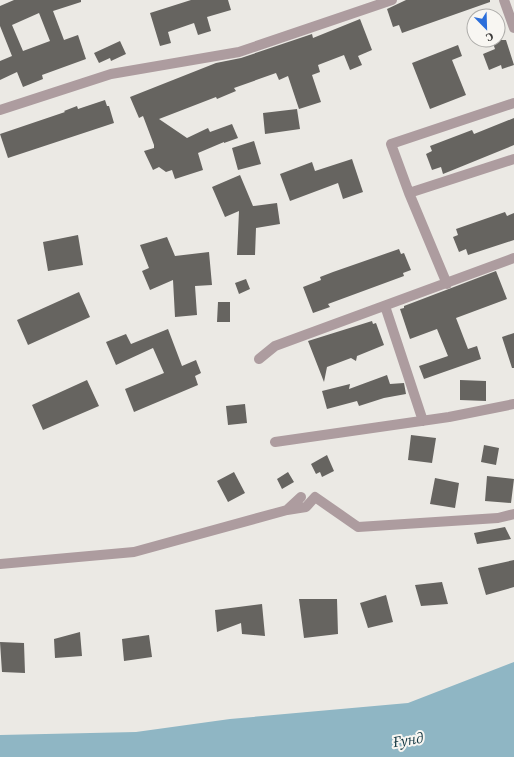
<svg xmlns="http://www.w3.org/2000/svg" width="514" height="757" font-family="'Source Serif 4',serif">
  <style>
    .water { fill: #8fb6c4 }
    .building { fill: #666460; fill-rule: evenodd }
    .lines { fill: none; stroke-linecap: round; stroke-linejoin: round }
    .street { stroke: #ad9c9f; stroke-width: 10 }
    .labels { text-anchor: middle; stroke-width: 4; stroke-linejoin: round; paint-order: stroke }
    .water-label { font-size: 15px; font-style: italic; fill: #103540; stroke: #f8f6f2 }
  </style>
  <rect width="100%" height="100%" fill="#ebe9e4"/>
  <!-- water -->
  <path class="water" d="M 514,662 L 514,757 L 0,757 L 0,735 L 136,732 L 230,719 L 408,703 Z"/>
  <!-- building -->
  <path class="building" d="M 14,0 L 81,0 L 81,2 L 53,11 L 64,40 L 78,35 L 86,59 L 42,75 L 43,79 L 23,87 L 17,72 L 0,80 L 0,61 L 12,56 L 0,26 L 0,6 ZM 39,13 L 50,41 L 23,51 L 12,25 Z
    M 191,0 L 228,0 L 231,10 L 207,17 L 211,31 L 198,35 L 194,23 L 168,32 L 171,43 L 160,46 L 150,13 Z
    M 406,0 L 490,0 L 490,2 L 402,33 L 399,25 L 393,27 L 387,9 Z
    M 360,19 L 372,50 L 358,56 L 362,65 L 350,70 L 344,55 L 318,65 L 320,72 L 312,75 L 321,102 L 299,109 L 288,76 L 279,80 L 276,73 L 234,88 L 236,91 L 217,99 L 216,97 L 159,119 L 187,138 L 208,128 L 210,132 L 232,124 L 238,138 L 224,143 L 224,142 L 198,153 L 203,170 L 175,179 L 172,170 L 166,172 L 159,167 L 153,170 L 144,151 L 154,148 L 154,145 L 143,116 L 139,118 L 130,97 L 216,63 L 241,58 L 312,34 L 313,38 Z
    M 492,40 L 506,40 L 514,65 L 502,69 L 501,65 L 489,70 L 483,54 L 495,49 Z
    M 120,41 L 126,54 L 111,61 L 110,58 L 99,63 L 94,53 Z
    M 458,45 L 462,56 L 452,60 L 466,95 L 430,109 L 412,63 Z
    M 105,100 L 107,106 L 109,106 L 114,123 L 8,158 L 0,134 L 65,112 L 64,111 L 77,106 L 78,109 Z
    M 297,109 L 300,129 L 265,134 L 263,113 Z
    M 514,118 L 514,145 L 443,174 L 441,167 L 432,170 L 426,154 L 432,151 L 430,146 L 472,130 L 474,134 Z
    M 254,141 L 261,164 L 238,170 L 232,148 Z
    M 352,159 L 363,192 L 343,199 L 338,183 L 290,201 L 280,174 L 312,162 L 315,171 Z
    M 240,175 L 253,206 L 277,203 L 280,224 L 256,228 L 255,255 L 237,255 L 239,211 L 225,217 L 212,187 Z
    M 505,212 L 507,216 L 514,213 L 514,240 L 468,255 L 466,249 L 459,252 L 453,237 L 458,235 L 456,229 Z
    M 78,235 L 83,265 L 48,271 L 43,242 Z
    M 167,237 L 175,256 L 209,252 L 212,285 L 195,286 L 197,315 L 175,317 L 173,280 L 150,290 L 142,271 L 149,268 L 140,245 Z
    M 399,249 L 401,254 L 404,253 L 411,270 L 403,273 L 404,276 L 328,304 L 330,307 L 313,313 L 303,287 L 321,280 L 320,277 L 333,272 Z
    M 496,271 L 507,299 L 456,318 L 468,349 L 477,346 L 481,359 L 424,379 L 419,366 L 448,356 L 437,329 L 410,339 L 400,309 L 404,308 L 404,306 Z
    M 246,279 L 250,289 L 239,294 L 235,283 Z
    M 79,292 L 90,317 L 28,345 L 17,320 Z
    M 218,302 L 230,302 L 230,322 L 217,322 Z
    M 372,321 L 373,324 L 376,323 L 384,345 L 357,356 L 356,361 L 351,358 L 327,367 L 324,382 L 308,341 Z
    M 168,329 L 182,366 L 196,360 L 201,373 L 195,376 L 198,385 L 134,412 L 125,389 L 164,373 L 153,348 L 116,365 L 106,342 L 126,334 L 131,344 Z
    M 514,333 L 514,368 L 512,368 L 502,337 Z
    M 387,375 L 390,384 L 404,383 L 406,394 L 384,398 L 359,406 L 357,401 L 327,409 L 322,391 L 350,384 L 349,389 Z
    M 87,380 L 99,406 L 43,430 L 32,405 Z
    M 460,380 L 486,381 L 486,401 L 460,400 Z
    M 245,404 L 247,423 L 228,425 L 226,406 Z
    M 411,435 L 436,438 L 432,463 L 408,460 Z
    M 484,445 L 499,448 L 496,465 L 481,462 Z
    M 327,455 L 334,471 L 322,477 L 320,472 L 316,474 L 311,464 Z
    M 234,472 L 245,493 L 228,502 L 217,481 Z
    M 288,472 L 294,482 L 282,489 L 277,479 Z
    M 487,476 L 514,479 L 511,503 L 485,501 Z
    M 435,478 L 459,483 L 455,508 L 430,504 Z
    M 505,527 L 511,539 L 477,544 L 474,533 Z
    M 514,560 L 514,587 L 486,595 L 478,568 Z
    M 442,582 L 448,604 L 421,606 L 415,585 Z
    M 386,595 L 393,622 L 368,628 L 360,603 Z
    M 299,599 L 337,599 L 338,634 L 304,638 Z
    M 262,604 L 265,636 L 242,634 L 241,623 L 217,632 L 215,610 Z
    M 80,632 L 82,656 L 55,658 L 54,639 Z
    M 149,635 L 152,657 L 124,661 L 122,639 Z
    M 0,642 L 24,643 L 25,673 L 2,672 Z"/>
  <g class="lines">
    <!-- street -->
    <path class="street" d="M 504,0 L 514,28
      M 0,110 L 111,74 L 239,52 L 392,0
      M 409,193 L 514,159
      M 447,284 L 409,193 L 391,144 L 514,103
      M 385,306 L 423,421
      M 259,359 L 275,346 L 514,258
      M 275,442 L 449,417 L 514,404
      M 301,497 L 287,510 L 306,507 L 315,497 L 358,527 L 498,518 L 514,514
      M 0,564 L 134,552 L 287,510"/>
  </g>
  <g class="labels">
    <!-- water labels -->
    <g class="water-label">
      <text transform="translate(408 740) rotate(-9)" y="5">Ғунд</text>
    </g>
  </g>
  <!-- north arrow -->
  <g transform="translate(486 28) rotate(157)"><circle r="19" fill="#f8f6f2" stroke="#acaba8"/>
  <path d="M0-3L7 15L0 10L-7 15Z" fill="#2b6edb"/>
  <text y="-6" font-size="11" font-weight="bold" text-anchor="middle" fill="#3b3a39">С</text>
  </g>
</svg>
